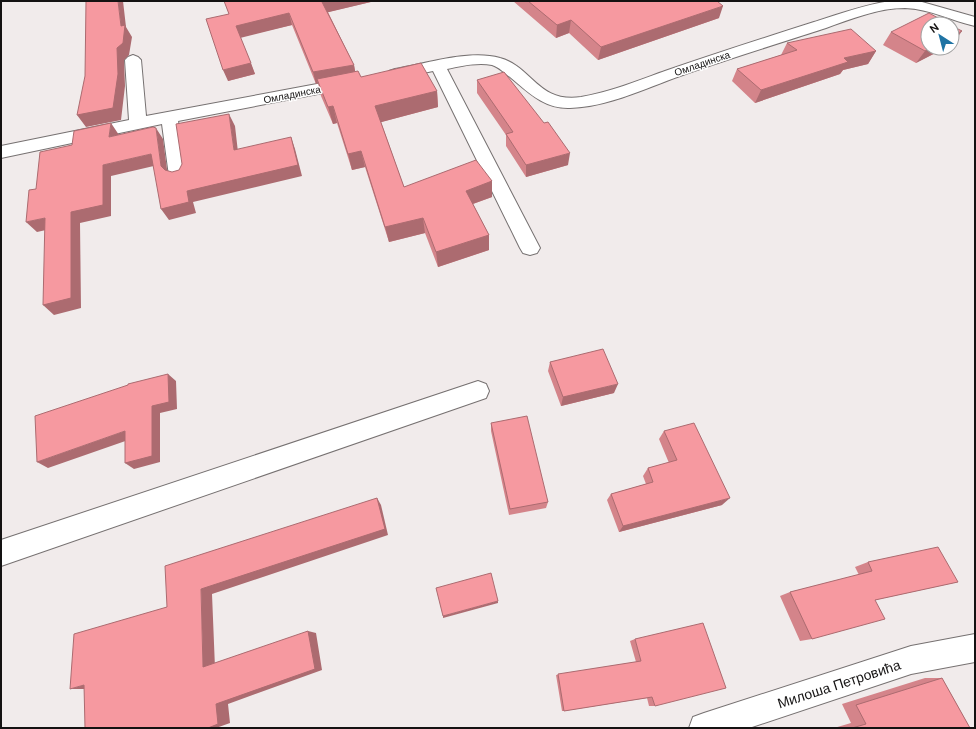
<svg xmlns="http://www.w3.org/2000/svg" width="976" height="729" font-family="'DM Sans',sans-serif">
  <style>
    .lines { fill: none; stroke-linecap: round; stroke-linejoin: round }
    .minor-casing { stroke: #767171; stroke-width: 2 }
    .minor { fill: #fff; fill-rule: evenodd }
    .wall { fill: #d4848a }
    .shaded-wall { fill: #ac6b70 }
    .building { fill: #f699a0; stroke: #ac6b70 }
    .labels { text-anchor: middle; stroke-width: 3; stroke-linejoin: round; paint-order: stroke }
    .far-street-label { font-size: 10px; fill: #141212; stroke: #fff }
    .near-street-label { font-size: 14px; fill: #141212; stroke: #fff }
  </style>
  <rect width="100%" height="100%" fill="#f1ebeb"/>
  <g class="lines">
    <!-- minor casing -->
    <g class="minor-casing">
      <path id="minor" d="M 890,1 L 922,2 L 975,17 L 975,26 C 952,21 930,9 905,8 C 878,8 851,19 826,28 C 777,44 728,59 680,76 C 644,89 607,107 570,108 C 544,109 528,92 510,77 C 504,73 499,67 492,65 C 478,62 461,66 447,69 L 540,248 L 537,253 L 530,255 L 523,253 L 520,248 L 433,71 L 395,79 L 389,77 L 387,74 L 389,71 L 395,69 C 425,64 470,49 500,58 C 533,67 537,103 581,97 C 610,92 637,81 665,71 C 714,54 764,38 814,22 C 839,14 864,5 890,1 Z
        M 133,55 L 138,57 L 141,60 L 146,116 L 349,78 L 355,80 L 357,83 L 355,86 L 349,88 L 178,121 L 187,176 L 184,180 L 178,182 L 172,180 L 169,176 L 162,124 L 1,158 L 1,146 L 129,120 L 125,60 L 128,57 Z
        M 478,381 L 486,384 L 489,391 L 486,398 L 1,566 L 1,540 Z
        M 975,634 L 975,662 L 911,674 L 749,728 L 689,728 L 693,717 L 704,713 L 911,646 Z"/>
    </g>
    <!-- minor -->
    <use href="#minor" class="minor"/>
  </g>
  <!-- wall -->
  <path class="wall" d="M 224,1 L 375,1 L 328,12 L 354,65 L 355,72 L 361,77 L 437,91 L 438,107 L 381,122 L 404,187 L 492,181 L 492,197 L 473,204 L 489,235 L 489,250 L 438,267 L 425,233 L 389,242 L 365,167 L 352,170 L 337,123 L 333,124 L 321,96 L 318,83 L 316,84 L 292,25 L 240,37 L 255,74 L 228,81 L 229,14 Z
    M 513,1 L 717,1 L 719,18 L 598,60 L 569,33 L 556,38 Z
    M 891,32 L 928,48 L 945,48 L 916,63 L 883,45 Z
    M 787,43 L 876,51 L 868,64 L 843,70 L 840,74 L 755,103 L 732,81 L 737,69 L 781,55 Z
    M 477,80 L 568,165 L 526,177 L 506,146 L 506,135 L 477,93 Z
    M 550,362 L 614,393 L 561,406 L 548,371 Z
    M 491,423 L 548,502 L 546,508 L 509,515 L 491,431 Z
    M 664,431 L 722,505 L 619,532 L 607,500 L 611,494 L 646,484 L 643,476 L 648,468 L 669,463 L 659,439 Z
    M 868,562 L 958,582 L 875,600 L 812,639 L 800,641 L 780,596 L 790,592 L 859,575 L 855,567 Z
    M 635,639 L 655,706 L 649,706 L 647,698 L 564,711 L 562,711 L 556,675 L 636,662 L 630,641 Z
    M 925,678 L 942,678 L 970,728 L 834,728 L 851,723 L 842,704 Z"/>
  <!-- shaded-wall -->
  <path class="shaded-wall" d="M 118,1 L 123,1 L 126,27 L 132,37 L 129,55 L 124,60 L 125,86 L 121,120 L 86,127 L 77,115 L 117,48 L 121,26 Z
    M 325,1 L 375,1 L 325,13 L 322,2 Z
    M 723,6 L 719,18 L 598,60 L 601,47 Z
    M 289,13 L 292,25 L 240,38 L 236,26 Z
    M 571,20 L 569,33 L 556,38 L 557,25 Z
    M 962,31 L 953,44 L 952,44 L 952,36 Z
    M 930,48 L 945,48 L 916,63 L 925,51 Z
    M 876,51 L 868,64 L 843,70 L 840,74 L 755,103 L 761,90 L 844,58 Z
    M 251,63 L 255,74 L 228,81 L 223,70 Z
    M 354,65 L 356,76 L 317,79 L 318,83 L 316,84 L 313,72 Z
    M 437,91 L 438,107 L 378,123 L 375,106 Z
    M 333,106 L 337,123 L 333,124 L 328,107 Z
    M 229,114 L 235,126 L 239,161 L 234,150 Z
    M 111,123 L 119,135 L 109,137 Z
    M 156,128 L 163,139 L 168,177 L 161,166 Z
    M 291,137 L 295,149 L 302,176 L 193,202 L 196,213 L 169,220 L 161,209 L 187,191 Z
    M 361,151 L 365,167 L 352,170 L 348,154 Z
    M 570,153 L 568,165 L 526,177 L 526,165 Z
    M 151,154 L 158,165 L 111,176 L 111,216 L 80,223 L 81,308 L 54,315 L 43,305 L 71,212 L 103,165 Z
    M 492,181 L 492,197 L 467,206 L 466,191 Z
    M 45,218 L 55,228 L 37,232 L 26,222 Z
    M 423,218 L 425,233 L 389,242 L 385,227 Z
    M 489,235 L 489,250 L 438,267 L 436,252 Z
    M 168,374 L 176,381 L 177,409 L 160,413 L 160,462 L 134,469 L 125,463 L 152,406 Z
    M 618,384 L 614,393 L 561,406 L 563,397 Z
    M 125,431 L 134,438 L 48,468 L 37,462 Z
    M 377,498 L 381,505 L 388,535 L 212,594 L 215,668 L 203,667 L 201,589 Z
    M 730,498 L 722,505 L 619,532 L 623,526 Z
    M 498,601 L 498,603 L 443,618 L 443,616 Z
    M 308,631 L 316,633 L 322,670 L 228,704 L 230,723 L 216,728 L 208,728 L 216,704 Z
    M 84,685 L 87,689 L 70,689 Z"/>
  <!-- building -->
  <path class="building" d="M 86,1 L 118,1 L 121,26 L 125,25 L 123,43 L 117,48 L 118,74 L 113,108 L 77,115 L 85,76 Z
    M 224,1 L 325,1 L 322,2 L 354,65 L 313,72 L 289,13 L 236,26 L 251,63 L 223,70 L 206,19 L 229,14 Z
    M 528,1 L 717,1 L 723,6 L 601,47 L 571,20 L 557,25 Z
    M 929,13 L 949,24 L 928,24 L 928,48 L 930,48 L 925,51 L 891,32 Z
    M 952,26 L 962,31 L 952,36 Z
    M 851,29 L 876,51 L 844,58 L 848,62 L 761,90 L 737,69 L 797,50 L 787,43 Z
    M 421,63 L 437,91 L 375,106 L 404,187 L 476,160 L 492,181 L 466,191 L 489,235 L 436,252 L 423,218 L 385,227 L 361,151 L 348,154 L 333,106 L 328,107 L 317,79 L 358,71 L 361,77 Z
    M 504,72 L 544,123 L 548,122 L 570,153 L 526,165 L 506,134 L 513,132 L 477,80 Z
    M 229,114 L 234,150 L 291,137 L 298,165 L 187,191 L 189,202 L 161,209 L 151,154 L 103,165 L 103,205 L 71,212 L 71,298 L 43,305 L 45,218 L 26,222 L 29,190 L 36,189 L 40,152 L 72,145 L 74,131 L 111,123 L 109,137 L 153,127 L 156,128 L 161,166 L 165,170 L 172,172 L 179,170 L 182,164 L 176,124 Z
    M 603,349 L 618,384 L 563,397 L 550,362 Z
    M 168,374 L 169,402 L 152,406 L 152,456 L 125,463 L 125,431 L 37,462 L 35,416 L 128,385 L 128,384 Z
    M 527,416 L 548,502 L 510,509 L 491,423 Z
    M 694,423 L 730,498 L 623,526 L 611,494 L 653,482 L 648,468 L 677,460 L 664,431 Z
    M 377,498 L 385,529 L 201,589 L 203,667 L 308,631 L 315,669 L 216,704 L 218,724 L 208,728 L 85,728 L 84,685 L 70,689 L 74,634 L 167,607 L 165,566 Z
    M 938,547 L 958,582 L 875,600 L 885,619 L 812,639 L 790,592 L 872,571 L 868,562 Z
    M 491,573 L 498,601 L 443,616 L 436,588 Z
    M 703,623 L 726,688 L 655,706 L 652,697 L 564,711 L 558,674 L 641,661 L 635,639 Z
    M 942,678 L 970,728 L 852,728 L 866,724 L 856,705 Z"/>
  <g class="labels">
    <!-- far-street labels -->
    <g class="far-street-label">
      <text transform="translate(702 63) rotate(-19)" y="4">Омладинска</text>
      <text transform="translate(292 94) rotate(-11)" y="4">Омладинска</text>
    </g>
    <!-- near-street labels -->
    <g class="near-street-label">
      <text transform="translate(839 684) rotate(-18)" y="5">Милоша Петровића</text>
    </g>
  </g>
  <!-- border -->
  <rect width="976" height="729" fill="none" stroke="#141212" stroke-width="4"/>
  <!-- north arrow -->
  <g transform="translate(940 36) rotate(324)"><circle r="19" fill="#ffffff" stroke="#a1a0a0"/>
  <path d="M0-3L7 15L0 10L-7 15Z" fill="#2074a4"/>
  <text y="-6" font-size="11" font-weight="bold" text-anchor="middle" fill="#141212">N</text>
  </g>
</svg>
